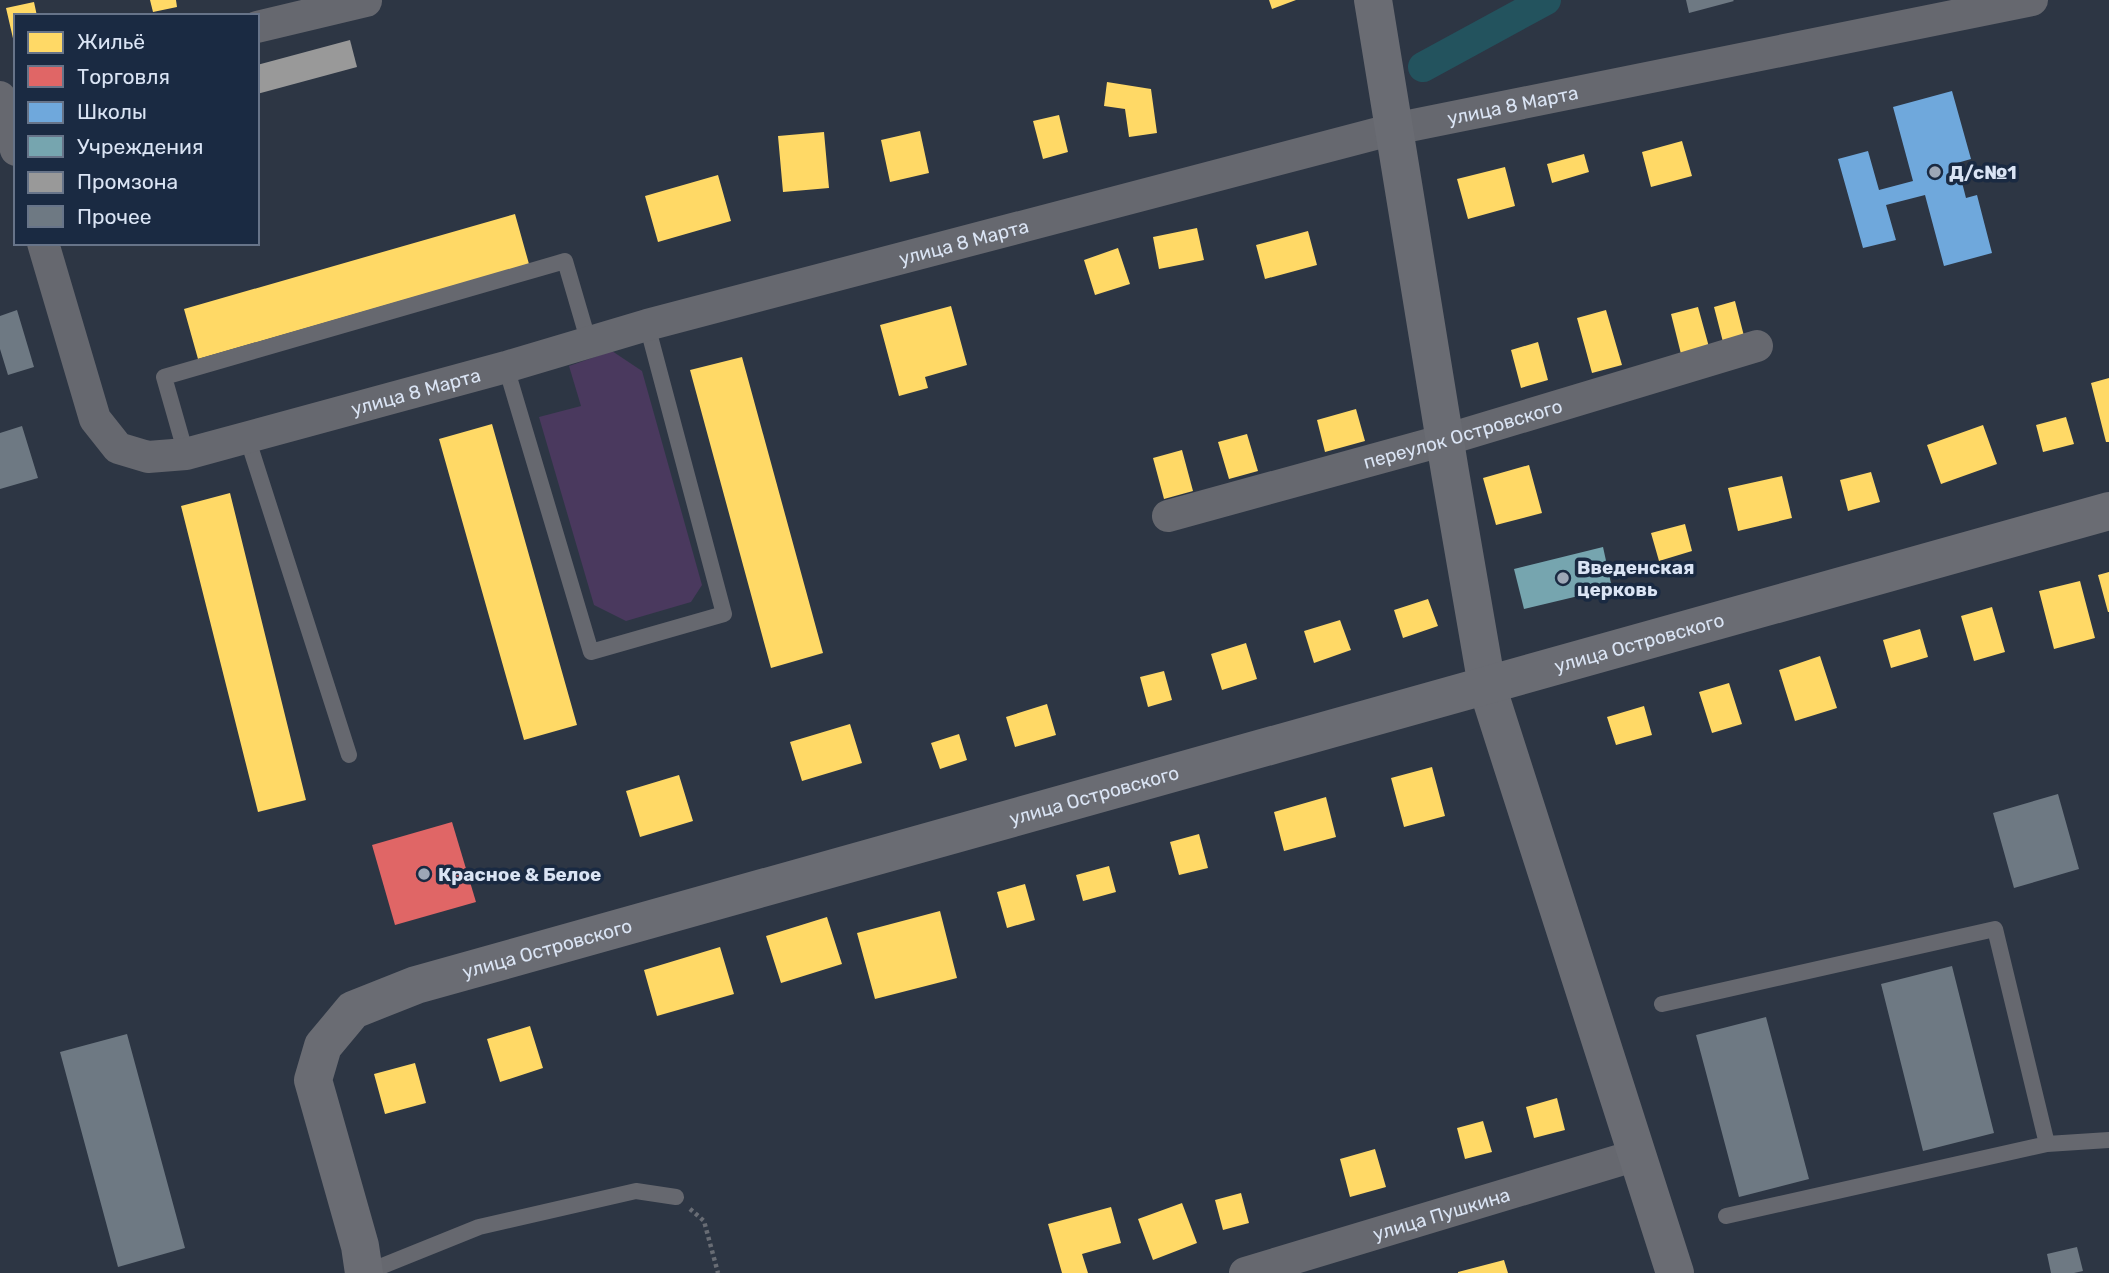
<svg xmlns="http://www.w3.org/2000/svg" width="2109" height="1273" font-family="Rubik,sans-serif">
  <style>
    .green { fill: #4a395e }
    .homes { fill: #ffd966 }
    .shops { fill: #e06666 }
    .schools { fill: #6fa8dc }
    .public { fill: #76a5af }
    .industry { fill: #999 }
    .lines { fill: none; stroke-linecap: round; stroke-linejoin: round }
    .canal { stroke: #23535e; stroke-width: 30 }
    .building { fill: #6e7983 }
    .path { stroke: #686c74; stroke-width: 4.5; stroke-dasharray: 3.5 3.5; stroke-linecap: butt }
    .lane { stroke: #66686f; stroke-width: 16 }
    .street { stroke: #66686f; stroke-width: 32 }
    .secondary { stroke: #6a6c73; stroke-width: 38 }
    .poi-dot { fill: #9da7b6; stroke: #1a2a42; stroke-width: 2.5 }
    .labels { text-anchor: middle; stroke-width: 7; stroke-linejoin: round; paint-order: stroke }
    .street-label { font-size: 19px; fill: #dae4f4; stroke: #1a2a42 }
    .poi-label { font-size: 19px; font-weight: bold; fill: #dae4f4; stroke: #1a2a42; text-anchor: start }
  </style>
  <rect width="100%" height="100%" fill="#2d3644"/>
  <!-- green -->
  <path class="green" d="M 612,351 L 642,371 L 702,585 L 691,602 L 626,621 L 594,605 L 539,417 L 581,406 L 569,366 Z"/>
  <!-- homes -->
  <path class="homes" d="M 150,0 L 176,0 L 177,7 L 153,12 Z
    M 1269,0 L 1296,0 L 1272,9 Z
    M 34,2 L 37,16 L 16,16 L 15,47 L 6,8 Z
    M 1107,82 L 1151,89 L 1157,133 L 1129,137 L 1125,109 L 1104,106 Z
    M 1059,115 L 1068,152 L 1043,159 L 1033,121 Z
    M 920,131 L 929,173 L 890,182 L 881,140 Z
    M 824,132 L 829,188 L 783,192 L 778,136 Z
    M 1682,141 L 1692,176 L 1651,187 L 1642,152 Z
    M 1584,154 L 1589,172 L 1552,183 L 1547,164 Z
    M 1505,167 L 1515,206 L 1468,219 L 1457,179 Z
    M 718,175 L 731,221 L 658,242 L 645,196 Z
    M 515,214 L 529,264 L 198,359 L 184,309 Z
    M 1197,228 L 1204,260 L 1159,269 L 1153,237 Z
    M 1308,231 L 1317,265 L 1265,279 L 1256,245 Z
    M 1118,248 L 1130,284 L 1095,295 L 1084,260 Z
    M 1735,301 L 1744,336 L 1723,342 L 1714,307 Z
    M 951,306 L 967,365 L 925,377 L 928,388 L 899,396 L 880,325 Z
    M 1698,307 L 1709,347 L 1681,354 L 1671,314 Z
    M 1606,310 L 1622,365 L 1592,373 L 1577,318 Z
    M 1538,342 L 1548,380 L 1521,388 L 1511,350 Z
    M 742,357 L 823,653 L 771,668 L 690,370 Z
    M 2109,378 L 2109,442 L 2106,442 L 2091,383 Z
    M 1356,409 L 1365,441 L 1325,452 L 1317,420 Z
    M 2066,417 L 2074,444 L 2043,452 L 2036,425 Z
    M 492,424 L 577,725 L 524,740 L 439,439 Z
    M 1983,425 L 1997,464 L 1941,484 L 1927,445 Z
    M 1247,434 L 1258,471 L 1229,479 L 1218,442 Z
    M 1182,450 L 1193,491 L 1164,499 L 1153,458 Z
    M 1529,465 L 1542,513 L 1496,525 L 1483,478 Z
    M 1871,472 L 1880,502 L 1848,511 L 1840,480 Z
    M 1782,476 L 1792,518 L 1738,531 L 1728,488 Z
    M 230,493 L 306,800 L 258,812 L 181,506 Z
    M 1685,524 L 1692,551 L 1659,561 L 1651,533 Z
    M 2109,572 L 2109,612 L 2108,612 L 2098,575 Z
    M 2080,581 L 2095,638 L 2054,649 L 2039,591 Z
    M 1428,599 L 1438,626 L 1403,638 L 1394,610 Z
    M 1992,607 L 2005,652 L 1974,661 L 1961,616 Z
    M 1340,620 L 1351,650 L 1314,663 L 1304,631 Z
    M 1920,629 L 1928,657 L 1891,668 L 1883,640 Z
    M 1246,643 L 1257,679 L 1222,690 L 1211,654 Z
    M 1820,656 L 1837,708 L 1795,721 L 1779,670 Z
    M 1164,671 L 1172,700 L 1148,707 L 1140,677 Z
    M 1729,683 L 1742,724 L 1712,733 L 1699,692 Z
    M 1047,704 L 1056,735 L 1015,747 L 1006,717 Z
    M 1644,706 L 1652,735 L 1616,745 L 1607,717 Z
    M 850,724 L 862,763 L 802,781 L 790,742 Z
    M 959,734 L 967,760 L 940,769 L 931,743 Z
    M 1432,767 L 1445,816 L 1404,827 L 1391,778 Z
    M 679,775 L 693,821 L 640,837 L 626,791 Z
    M 1326,797 L 1336,837 L 1284,851 L 1274,812 Z
    M 1199,834 L 1208,868 L 1179,875 L 1170,842 Z
    M 1109,866 L 1116,892 L 1083,901 L 1076,875 Z
    M 1025,884 L 1035,920 L 1007,928 L 997,892 Z
    M 940,911 L 957,978 L 875,999 L 857,933 Z
    M 827,917 L 842,964 L 781,983 L 766,936 Z
    M 720,947 L 734,994 L 657,1016 L 644,970 Z
    M 530,1026 L 543,1068 L 500,1082 L 487,1039 Z
    M 415,1063 L 426,1103 L 385,1114 L 374,1074 Z
    M 1557,1098 L 1565,1130 L 1534,1138 L 1526,1107 Z
    M 1483,1121 L 1492,1152 L 1465,1159 L 1457,1128 Z
    M 1375,1149 L 1386,1187 L 1350,1197 L 1340,1159 Z
    M 1241,1193 L 1249,1223 L 1223,1230 L 1215,1200 Z
    M 1182,1203 L 1197,1243 L 1153,1260 L 1138,1219 Z
    M 1111,1207 L 1121,1243 L 1082,1254 L 1088,1273 L 1062,1273 L 1048,1224 Z
    M 1504,1260 L 1508,1273 L 1458,1273 L 1458,1272 Z"/>
  <!-- shops -->
  <path class="shops" d="M 452,822 L 476,902 L 395,925 L 372,845 Z"/>
  <!-- schools -->
  <path class="schools" d="M 1952,91 L 1971,159 L 1957,163 L 1966,198 L 1977,195 L 1992,253 L 1944,266 L 1925,195 L 1886,205 L 1896,240 L 1863,248 L 1838,159 L 1868,151 L 1879,190 L 1913,181 L 1893,107 Z"/>
  <!-- public -->
  <path class="public" d="M 1603,547 L 1612,588 L 1524,609 L 1514,569 Z"/>
  <!-- industry -->
  <path class="industry" d="M 350,40 L 357,67 L 257,94 L 257,65 Z"/>
  <g class="lines">
    <!-- canal -->
    <path class="canal" d="M 1423,67 L 1546,0"/>
  </g>
  <!-- building -->
  <path class="building" d="M 1686,0 L 1733,0 L 1734,1 L 1689,13 Z
    M 17,310 L 34,367 L 8,375 L 0,349 L 0,316 Z
    M 22,426 L 38,478 L 0,489 L 0,433 Z
    M 2058,794 L 2079,869 L 2014,888 L 1993,813 Z
    M 1952,966 L 1994,1133 L 1923,1151 L 1881,984 Z
    M 1766,1017 L 1809,1179 L 1739,1197 L 1696,1035 Z
    M 127,1034 L 185,1248 L 118,1267 L 60,1052 Z
    M 2077,1247 L 2083,1271 L 2074,1273 L 2051,1273 L 2047,1254 Z"/>
  <g class="lines">
    <!-- path -->
    <path class="path" d="M 690,1209 L 704,1221 L 718,1273"/>
    <!-- lane -->
    <path class="lane" d="M 506,367 L 591,652 L 724,614 L 647,325
      M 247,437 L 349,755
      M 186,454 L 164,377 L 565,261 L 589,343
      M 1662,1004 L 1995,929 L 2047,1144
      M 1726,1216 L 2047,1144 L 2109,1140
      M 365,1273 L 479,1227 L 636,1191 L 676,1197"/>
    <!-- street -->
    <g class="street">
      <path d="M 257,27 L 366,1"/>
      <path d="M 0,97 L 16,150"/>
      <path id="s1" d="M 43,243 L 95,419 L 118,448 L 148,457 L 186,454 L 506,367 L 647,325 L 1394,129 L 2032,0"/>
      <path id="s2" d="M 1168,516 L 1445,440 L 1757,346"/>
      <path id="s3" d="M 1245,1273 L 1637,1155"/>
    </g>
    <!-- secondary -->
    <g class="secondary">
      <path d="M 1373,0 L 1450,472 L 1487,686 L 1675,1273"/>
      <path id="s4" d="M 364,1273 L 360,1246 L 313,1080 L 323,1046 L 353,1010 L 416,985 L 2109,511"/>
    </g>
  </g>
  <!-- markers -->
  <g class="poi-dot">
    <circle cx="1935" cy="172" r="7"/>
    <circle cx="1563" cy="578" r="7"/>
    <circle cx="424" cy="874" r="7"/>
  </g>
  <g class="labels">
    <!-- street labels -->
    <g class="street-label">
      <text dy="7" stroke="none"><textPath href="#s1" startOffset="1662">улица 8 Марта</textPath></text>
      <text dy="7" stroke="none"><textPath href="#s1" startOffset="1096">улица 8 Марта</textPath></text>
      <text dy="7" stroke="none"><textPath href="#s1" startOffset="528">улица 8 Марта</textPath></text>
      <text dy="7" stroke="none"><textPath href="#s2" startOffset="306">переулок Островского</textPath></text>
      <text dy="7" stroke="none"><textPath href="#s4" startOffset="1620">улица Островского</textPath></text>
      <text dy="7" stroke="none"><textPath href="#s4" startOffset="1054">улица Островского</textPath></text>
      <text dy="7" stroke="none"><textPath href="#s4" startOffset="486">улица Островского</textPath></text>
      <text dy="7" stroke="none"><textPath href="#s3" startOffset="205">улица Пушкина</textPath></text>
    </g>
    <!-- poi labels -->
    <g class="poi-label">
      <text x="1949" y="179">Д/с№1</text>
      <text x="1577" y="574">Введенская<tspan x="1577" dy="22">церковь</tspan></text>
      <text x="438" y="881">Красное &amp; Белое</text>
    </g>
  </g>
  <!-- legend -->
  <rect x="14" y="14" width="245" height="231" fill="#1a2a42" stroke="#677489" stroke-width="2"/>
  <rect x="28" y="32" width="35" height="21" fill="#ffd966" stroke="#677489" stroke-width="2"/>
  <text x="77" y="49" font-size="21" fill="#dae4f4">Жильё</text>
  <rect x="28" y="66" width="35" height="21" fill="#e06666" stroke="#677489" stroke-width="2"/>
  <text x="77" y="84" font-size="21" fill="#dae4f4">Торговля</text>
  <rect x="28" y="102" width="35" height="21" fill="#6fa8dc" stroke="#677489" stroke-width="2"/>
  <text x="77" y="119" font-size="21" fill="#dae4f4">Школы</text>
  <rect x="28" y="136" width="35" height="21" fill="#76a5af" stroke="#677489" stroke-width="2"/>
  <text x="77" y="154" font-size="21" fill="#dae4f4">Учреждения</text>
  <rect x="28" y="172" width="35" height="21" fill="#999999" stroke="#677489" stroke-width="2"/>
  <text x="77" y="189" font-size="21" fill="#dae4f4">Промзона</text>
  <rect x="28" y="206" width="35" height="21" fill="#6e7983" stroke="#677489" stroke-width="2"/>
  <text x="77" y="224" font-size="21" fill="#dae4f4">Прочее</text>
</svg>
